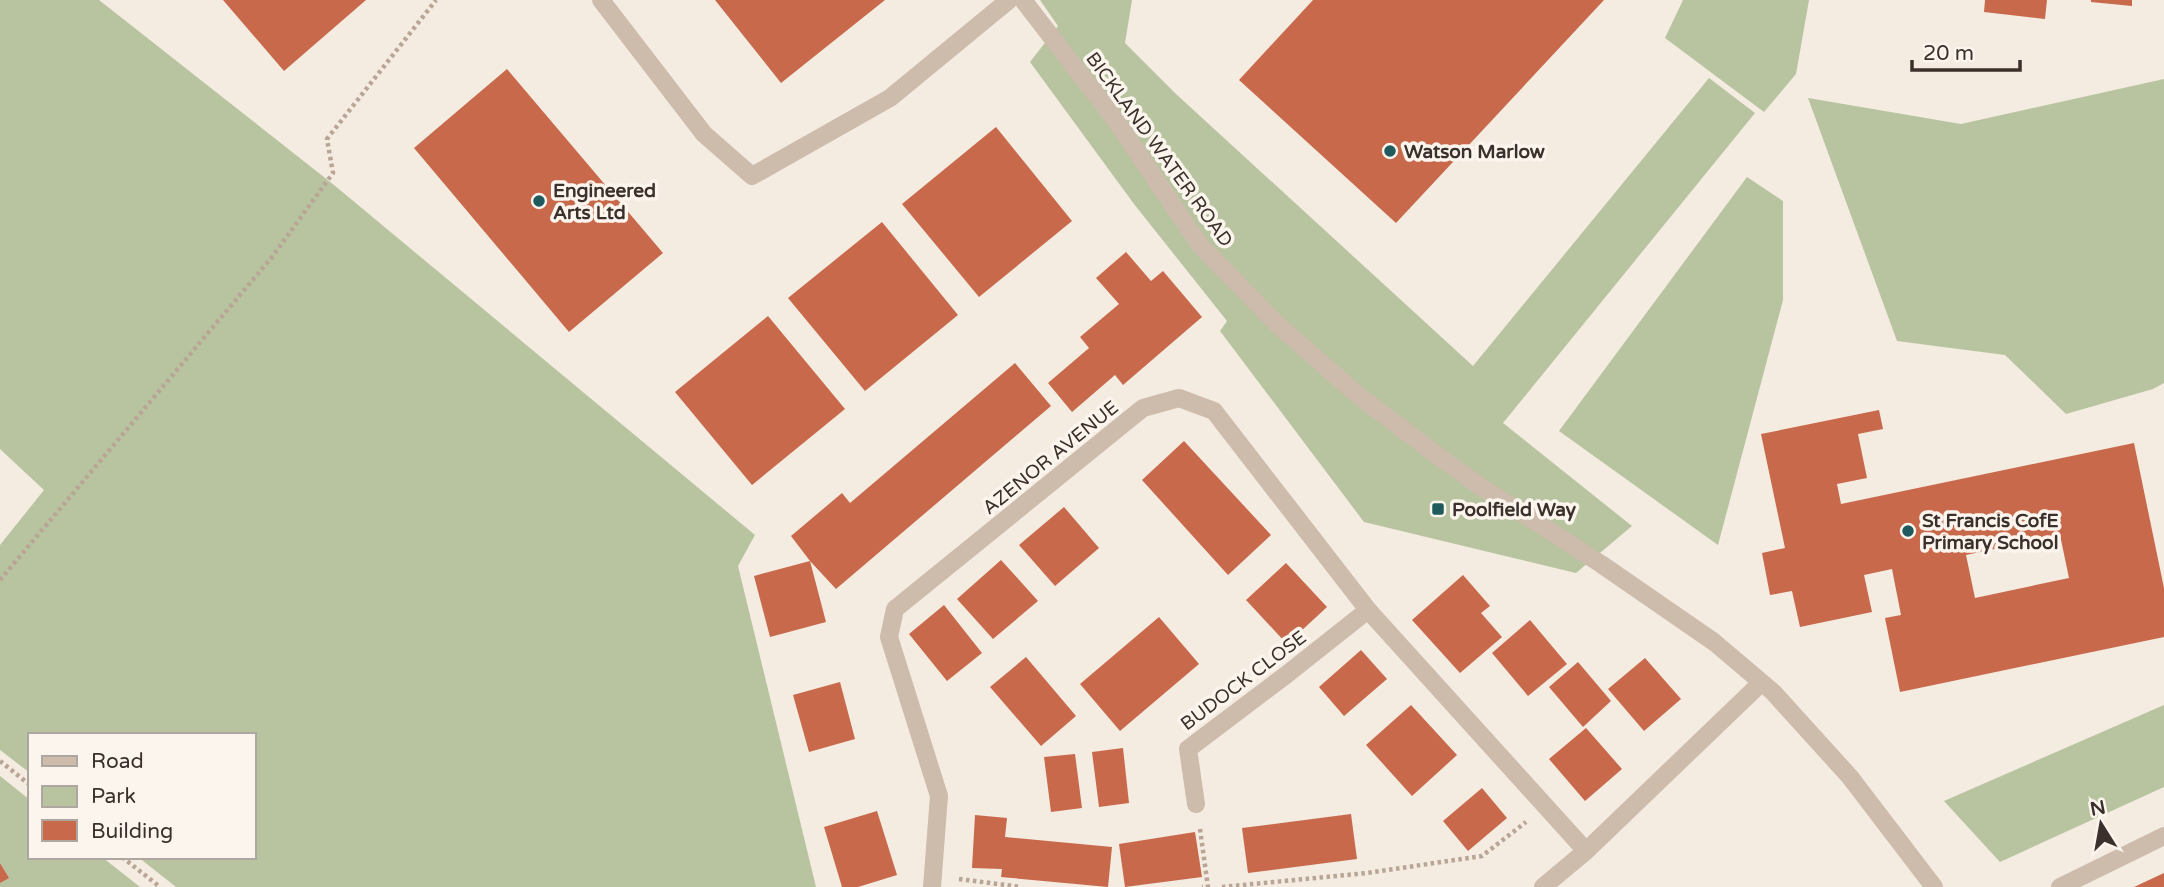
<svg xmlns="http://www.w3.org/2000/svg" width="2164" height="887" font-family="'Varela Round',sans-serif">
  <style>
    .green { fill: #b8c4a0 }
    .building { fill: #c8694b; fill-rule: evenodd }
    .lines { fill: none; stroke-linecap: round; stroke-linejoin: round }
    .path { stroke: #b9a596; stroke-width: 4.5; stroke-dasharray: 3.5 3.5; stroke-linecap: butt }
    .minor { stroke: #cdbbac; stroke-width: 18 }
    .poi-dot { fill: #1f5a5e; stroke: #fbf5ee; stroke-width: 2.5 }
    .labels { text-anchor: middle; stroke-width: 7; stroke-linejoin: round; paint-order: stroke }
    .street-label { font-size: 19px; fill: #3b302b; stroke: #fbf5ee }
    .poi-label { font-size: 19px; font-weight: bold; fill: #3b302b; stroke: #fbf5ee; text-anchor: start }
  </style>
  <rect width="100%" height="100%" fill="#f4ebe1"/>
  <!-- green -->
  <path class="green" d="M 0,0 L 99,0 L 334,185 L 755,535 L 738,566 L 816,887 L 176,887 L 138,857 L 254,857 L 254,735 L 30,735 L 30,773 L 0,750 L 0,545 L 44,490 L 0,449 Z
    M 1040,0 L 1132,0 L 1125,43 L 1176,94 L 1473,366 L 1709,78 L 1755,113 L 1503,423 L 1632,526 L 1576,573 L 1364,522 L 1220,331 L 1227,321 L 1134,204 L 1030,62 L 1058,26 Z
    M 1683,0 L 1809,0 L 1796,74 L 1764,112 L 1665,38 Z
    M 2164,79 L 2164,383 L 2153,389 L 2066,414 L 2005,355 L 1897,341 L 1808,98 L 1961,124 Z
    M 1747,177 L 1783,201 L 1783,300 L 1718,545 L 1559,431 Z
    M 2164,705 L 2164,787 L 2000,862 L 1944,801 Z
    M 0,776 L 30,800 L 30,857 L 102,857 L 140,887 L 0,887 L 0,883 L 8,877 L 0,863 Z"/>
  <!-- building -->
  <path class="building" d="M 223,0 L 366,0 L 284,71 Z
    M 715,0 L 885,0 L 781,83 Z
    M 1313,0 L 1604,0 L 1396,223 L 1239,80 Z
    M 1985,0 L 2047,0 L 2045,19 L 1984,12 Z
    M 2091,0 L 2132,0 L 2132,6 L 2091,2 Z
    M 507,69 L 663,253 L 569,332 L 414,148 Z
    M 996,127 L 1072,221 L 979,297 L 902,204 Z
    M 882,222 L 958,315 L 865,391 L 788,298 Z
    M 1126,252 L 1151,281 L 1163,271 L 1202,317 L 1123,385 L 1115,375 L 1072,412 L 1048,383 L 1089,348 L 1080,337 L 1119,304 L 1096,278 Z
    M 768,316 L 845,409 L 752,485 L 675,392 Z
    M 1015,363 L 1051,406 L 836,589 L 810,561 L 791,536 L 842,493 L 850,503 Z
    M 1879,410 L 1883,429 L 1858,434 L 1867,478 L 1837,484 L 1841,504 L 2134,443 L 2164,588 L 2164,637 L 1900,692 L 1885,618 L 1901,615 L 1892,569 L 1864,575 L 1872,612 L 1800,627 L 1792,591 L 1770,595 L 1762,553 L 1785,548 L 1761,434 ZM 2060,535 L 2069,578 L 1975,598 L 1966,555 Z
    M 1184,441 L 1271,535 L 1228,575 L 1142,480 Z
    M 1064,507 L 1099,548 L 1055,586 L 1019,545 Z
    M 1001,560 L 1038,601 L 993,639 L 957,599 Z
    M 810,561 L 826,622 L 770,637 L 754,576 Z
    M 1286,563 L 1327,607 L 1287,644 L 1246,600 Z
    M 1463,575 L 1490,606 L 1481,613 L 1502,637 L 1460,673 L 1412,620 Z
    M 944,605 L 982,653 L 947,681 L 909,634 Z
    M 1159,617 L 1199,664 L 1120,731 L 1080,684 Z
    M 1530,620 L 1567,664 L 1528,696 L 1492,653 Z
    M 1361,650 L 1387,679 L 1344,716 L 1319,687 Z
    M 1026,657 L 1076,716 L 1041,746 L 990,687 Z
    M 1645,658 L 1681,699 L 1644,731 L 1608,689 Z
    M 1578,662 L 1611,701 L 1583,727 L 1549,687 Z
    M 840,682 L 855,739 L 809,752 L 793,695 Z
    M 1411,705 L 1457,755 L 1412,796 L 1366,745 Z
    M 1586,728 L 1622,769 L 1585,801 L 1549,759 Z
    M 1123,748 L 1129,803 L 1099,807 L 1092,752 Z
    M 1075,754 L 1082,808 L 1051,812 L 1044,757 Z
    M 1482,788 L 1507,818 L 1468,851 L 1443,821 Z
    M 877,811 L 897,875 L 858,887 L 842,887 L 824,827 Z
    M 1351,814 L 1357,859 L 1248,873 L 1242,828 Z
    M 975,815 L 1007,818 L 1005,837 L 1112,847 L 1108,887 L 1001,877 L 1002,869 L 972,868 Z
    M 1195,832 L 1202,877 L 1125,887 L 1119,844 Z
    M 0,863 L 9,878 L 0,883 Z
    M 2164,873 L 2164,887 L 2134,887 Z"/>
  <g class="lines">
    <!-- path -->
    <path class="path" d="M 0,580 L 272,257 L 333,173 L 327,139 L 436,0
      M 0,761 L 30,785
      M 1200,829 L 1208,887
      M 122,857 L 160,887
      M 959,879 L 1021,887
      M 1202,887 L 1203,887
      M 1222,887 L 1367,873 L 1482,856 L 1526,822"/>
    <!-- minor -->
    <path class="minor" d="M 601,0 L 704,134 L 752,176 L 890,98 L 1009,0
      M 1023,0 L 1114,118 L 1200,245 L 1278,325 L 1359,396 L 1446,462 L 1483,488 L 1601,564 L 1714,642 L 1773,692 L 1850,777 L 1934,887
      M 1196,804 L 1188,749 L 1286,675 L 1368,610
      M 932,887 L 939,796 L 889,637 L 895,609 L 1143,408 L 1179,398 L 1214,411 L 1368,610 L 1586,851
      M 1543,887 L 1586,851 L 1761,683
      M 2060,887 L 2164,836"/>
  </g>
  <!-- markers -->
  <g class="poi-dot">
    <circle cx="1390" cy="151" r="7"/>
    <circle cx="539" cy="201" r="7"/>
    <rect x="1431" y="502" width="14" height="14" rx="3.5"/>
    <circle cx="1908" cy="531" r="7"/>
  </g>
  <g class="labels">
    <!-- street labels -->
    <g class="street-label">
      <text transform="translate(1160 149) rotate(54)" y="7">BICKLAND WATER ROAD</text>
      <text transform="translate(1050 457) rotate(-39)" y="7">AZENOR AVENUE</text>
      <text transform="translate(1243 680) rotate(-37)" y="7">BUDOCK CLOSE</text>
    </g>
    <!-- poi labels -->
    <g class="poi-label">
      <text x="1404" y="158">Watson Marlow</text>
      <text x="553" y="197">Engineered<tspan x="553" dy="22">Arts Ltd</tspan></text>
      <text x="1452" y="516">Poolfield Way</text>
      <text x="1922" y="527">St Francis CofE<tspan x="1922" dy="22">Primary School</tspan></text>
    </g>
  </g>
  <!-- legend -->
  <rect x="28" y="733" width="228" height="126" fill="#fbf5ee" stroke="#aea6a0" stroke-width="2"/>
  <rect x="42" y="756" width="35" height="10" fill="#cdbbac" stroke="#aea6a0" stroke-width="2"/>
  <text x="91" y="768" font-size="21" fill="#3b302b">Road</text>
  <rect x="42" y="786" width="35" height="21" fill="#b8c4a0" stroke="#aea6a0" stroke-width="2"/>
  <text x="91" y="803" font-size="21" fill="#3b302b">Park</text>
  <rect x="42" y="820" width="35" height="21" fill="#c8694b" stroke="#aea6a0" stroke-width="2"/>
  <text x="91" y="838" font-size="21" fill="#3b302b">Building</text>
  <!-- north arrow -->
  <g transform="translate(2101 824) rotate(349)" stroke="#fbf5ee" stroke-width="5" paint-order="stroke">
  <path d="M0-5L12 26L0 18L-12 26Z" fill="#3b302b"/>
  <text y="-10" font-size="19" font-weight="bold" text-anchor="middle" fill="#3b302b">N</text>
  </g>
  <!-- scale -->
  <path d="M1912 60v10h108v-10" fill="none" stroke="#3b302b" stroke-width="3.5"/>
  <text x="1923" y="60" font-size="21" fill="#3b302b" stroke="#fbf5ee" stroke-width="5" paint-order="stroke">20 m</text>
</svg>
